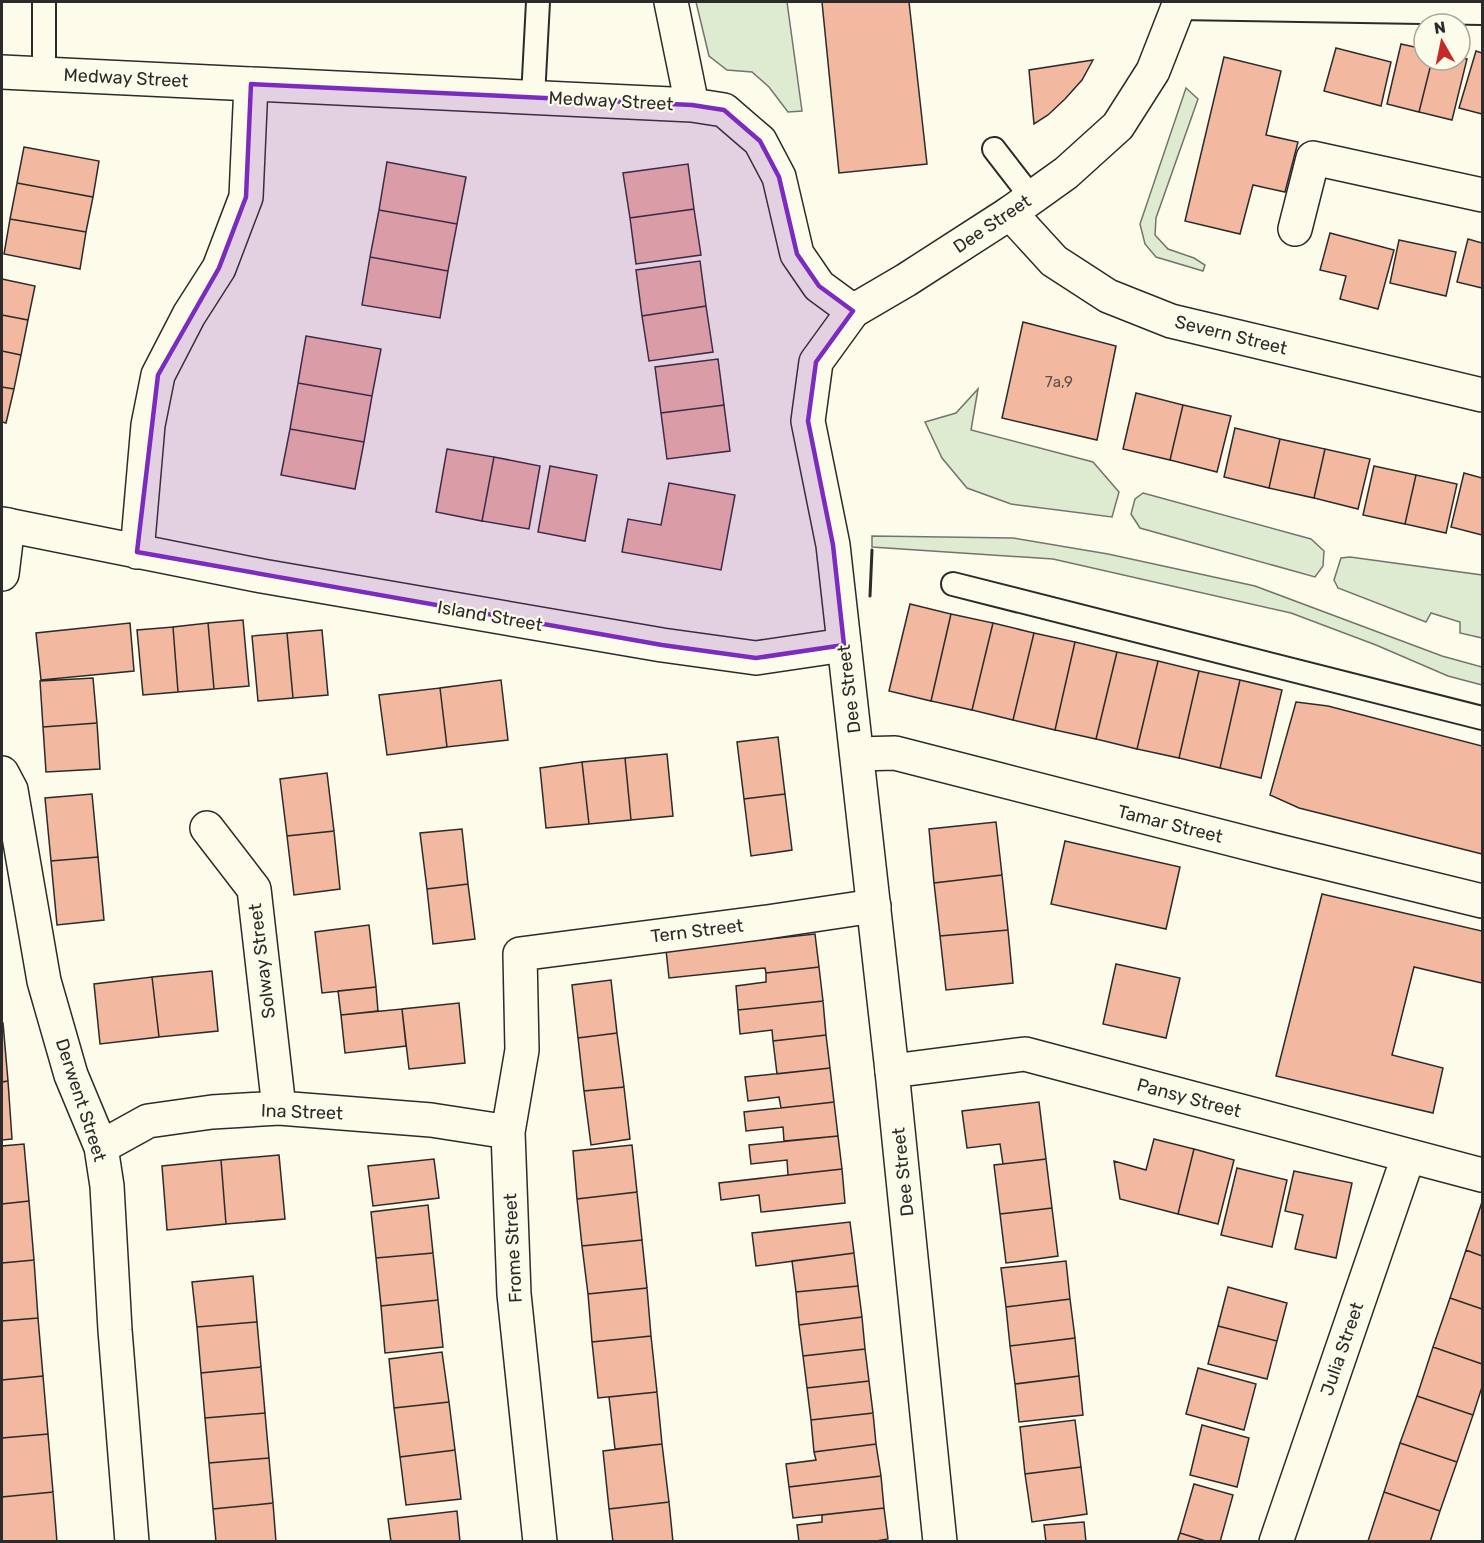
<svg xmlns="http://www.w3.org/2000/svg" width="1484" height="1543" font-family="Rubik,sans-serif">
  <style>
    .green { fill: #deebd1; stroke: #74746e; stroke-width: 1.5 }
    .building { fill: #f2b8a0; stroke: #2b2b2b; stroke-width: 1.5 }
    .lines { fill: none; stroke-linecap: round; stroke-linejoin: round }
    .service-casing { stroke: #2b2b2b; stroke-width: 26 }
    .pedestrian-casing { stroke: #2b2b2b; stroke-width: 36 }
    .minor-casing { stroke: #2b2b2b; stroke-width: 36 }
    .tertiary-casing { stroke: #2b2b2b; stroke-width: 36 }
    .service { stroke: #fdfbea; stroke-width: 22 }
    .pedestrian { stroke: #fdfbea; stroke-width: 33 }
    .minor { stroke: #fdfbea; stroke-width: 33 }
    .tertiary { stroke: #fdfbea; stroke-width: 33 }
    .wall { stroke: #2b2b2b; stroke-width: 3 }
    .marked { fill: #7b2cbf; fill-opacity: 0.2; stroke: #7b2cbf; stroke-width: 4.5; stroke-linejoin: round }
    .labels { text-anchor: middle; stroke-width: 4.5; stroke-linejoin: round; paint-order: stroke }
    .number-label { font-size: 15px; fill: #5d4e48 }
    .street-label { font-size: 18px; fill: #2b2b2b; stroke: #fdfbea }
  </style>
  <rect width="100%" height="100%" fill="#fdfbea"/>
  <!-- green -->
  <path class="green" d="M 696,2 L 787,2 L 802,111 L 788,112 L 769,87 L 752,72 L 727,70 L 709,56 Z
    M 1186,88 L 1198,99 L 1156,218 L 1155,235 L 1168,249 L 1194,258 L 1205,265 L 1203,271 L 1156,257 L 1145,244 L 1140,224 Z
    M 978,389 L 971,430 L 1093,462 L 1119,492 L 1112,517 L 1011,504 L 967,488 L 942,458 L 925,422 L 956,413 Z
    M 1143,493 L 1311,539 L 1324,551 L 1323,566 L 1315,577 L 1140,528 L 1131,514 L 1135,499 Z
    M 872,536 L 1013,538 L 1108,554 L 1255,586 L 1442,656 L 1482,667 L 1482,685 L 1448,676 L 1376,645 L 1291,613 L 1053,559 L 872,547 Z
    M 1350,557 L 1482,575 L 1482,638 L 1460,633 L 1460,622 L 1431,613 L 1426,622 L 1338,588 L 1334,580 L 1341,558 Z"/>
  <!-- building -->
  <path class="building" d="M 822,2 L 909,2 L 927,164 L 839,173 Z
    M 1401,44 L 1424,49 L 1424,60 L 1432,60 L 1419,112 L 1387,104 Z
    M 1336,48 L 1391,62 L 1381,106 L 1324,91 Z
    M 1476,51 L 1482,53 L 1482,114 L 1459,108 Z
    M 1224,57 L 1281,71 L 1266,135 L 1298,142 L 1285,192 L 1253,185 L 1240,234 L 1185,221 Z
    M 1460,58 L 1467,59 L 1452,120 L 1419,112 L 1432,60 L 1460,60 Z
    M 1093,60 L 1082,80 L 1065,99 L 1048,115 L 1034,124 L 1029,70 Z
    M 24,147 L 99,161 L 93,197 L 17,183 Z
    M 387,162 L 466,177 L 457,224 L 379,210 Z
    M 688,164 L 694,209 L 630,218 L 623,173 Z
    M 17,183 L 93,197 L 86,232 L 10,219 Z
    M 694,209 L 701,255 L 636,264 L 630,218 Z
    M 379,210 L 457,224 L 448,271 L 370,257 Z
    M 10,219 L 86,232 L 80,269 L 4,254 Z
    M 1330,233 L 1394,250 L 1378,309 L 1340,299 L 1346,276 L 1320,270 Z
    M 1468,239 L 1482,243 L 1482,288 L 1457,282 Z
    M 1399,240 L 1456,252 L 1446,296 L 1390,283 Z
    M 370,257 L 448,271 L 440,318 L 362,305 Z
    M 700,261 L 706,306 L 642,316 L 636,270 Z
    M 2,279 L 35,286 L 28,320 L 2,315 Z
    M 706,306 L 713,352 L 649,361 L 642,316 Z
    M 2,315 L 28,320 L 21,355 L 2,351 Z
    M 1023,322 L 1116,346 L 1097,440 L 1002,418 Z
    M 306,336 L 381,349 L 372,396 L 298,383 Z
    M 2,351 L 21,355 L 14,389 L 2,387 Z
    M 718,359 L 724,405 L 661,413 L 655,367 Z
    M 298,383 L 372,396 L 364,442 L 290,429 Z
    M 2,387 L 14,389 L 6,423 L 2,422 Z
    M 1136,393 L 1183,405 L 1170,460 L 1123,449 Z
    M 724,405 L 730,451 L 667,459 L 661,413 Z
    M 1183,405 L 1231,416 L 1217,472 L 1170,460 Z
    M 1235,428 L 1280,439 L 1269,488 L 1224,477 Z
    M 290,429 L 364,442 L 355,489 L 281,475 Z
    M 1280,439 L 1325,449 L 1314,498 L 1269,488 Z
    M 447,449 L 494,457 L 482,521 L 436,512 Z
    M 1325,449 L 1370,459 L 1358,509 L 1314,498 Z
    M 494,457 L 540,466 L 529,529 L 482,521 Z
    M 550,466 L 597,475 L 585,541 L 538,532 Z
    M 1374,466 L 1416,475 L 1405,524 L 1363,515 Z
    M 1464,473 L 1482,478 L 1482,535 L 1451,527 Z
    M 1416,475 L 1457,484 L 1446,533 L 1405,524 Z
    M 669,483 L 735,495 L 721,570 L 622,552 L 628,519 L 661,525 Z
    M 910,604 L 951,614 L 931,701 L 889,691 Z
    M 951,614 L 993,623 L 972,710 L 931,701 Z
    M 243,620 L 249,686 L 214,689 L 208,623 Z
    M 130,623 L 134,671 L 41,680 L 36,633 Z
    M 208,623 L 214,689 L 178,692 L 173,627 Z
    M 993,623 L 1034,633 L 1013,720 L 972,710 Z
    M 173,627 L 178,692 L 143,695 L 137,630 Z
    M 322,630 L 328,695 L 293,698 L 287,633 Z
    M 287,633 L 293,698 L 258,701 L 252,636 Z
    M 1034,633 L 1075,642 L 1055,730 L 1013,720 Z
    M 1075,642 L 1117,652 L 1096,739 L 1055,730 Z
    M 1117,652 L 1158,661 L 1137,749 L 1096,739 Z
    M 1158,661 L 1199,671 L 1179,758 L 1137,749 Z
    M 1199,671 L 1240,680 L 1220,768 L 1179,758 Z
    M 93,678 L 97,723 L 43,727 L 40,681 Z
    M 501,680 L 508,740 L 447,747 L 440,688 Z
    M 1240,680 L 1282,690 L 1261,778 L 1220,768 Z
    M 440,688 L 447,747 L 387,755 L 379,695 Z
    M 1296,702 L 1328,706 L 1482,746 L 1482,854 L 1299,808 L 1270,795 Z
    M 97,723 L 100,769 L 46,772 L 43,727 Z
    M 778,737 L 785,794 L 744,799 L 737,742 Z
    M 667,754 L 673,816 L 631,820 L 625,758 Z
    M 625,758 L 631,820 L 589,824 L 582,762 Z
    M 582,762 L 589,824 L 546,828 L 540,768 Z
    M 327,773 L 334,831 L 287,836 L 280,779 Z
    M 92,794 L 98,857 L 51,861 L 45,798 Z
    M 785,794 L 792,850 L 751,856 L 744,799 Z
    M 996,822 L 1002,875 L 934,883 L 929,829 Z
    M 462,829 L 468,884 L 427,889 L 420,833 Z
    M 334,831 L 340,889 L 294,895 L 287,836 Z
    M 1065,841 L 1180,867 L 1166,929 L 1051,904 Z
    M 98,857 L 104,920 L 57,925 L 51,861 Z
    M 1002,875 L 1008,930 L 940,936 L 934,883 Z
    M 468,884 L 475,939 L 433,944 L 427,889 Z
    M 1322,894 L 1482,931 L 1482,983 L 1414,967 L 1392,1055 L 1443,1068 L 1433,1113 L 1276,1076 Z
    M 369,925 L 376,987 L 322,993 L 315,932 Z
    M 1008,930 L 1013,983 L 946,990 L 940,936 Z
    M 815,934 L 819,967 L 766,973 L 765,968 L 669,978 L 666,950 Z
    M 1116,964 L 1180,978 L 1166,1038 L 1103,1024 Z
    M 819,967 L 823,1001 L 738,1010 L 736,986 L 766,982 L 766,973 Z
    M 212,971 L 218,1031 L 159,1037 L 152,977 Z
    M 152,977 L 159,1037 L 100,1044 L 94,984 Z
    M 611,980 L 617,1033 L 578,1038 L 572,985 Z
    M 376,987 L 378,1011 L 341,1015 L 338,991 Z
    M 823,1001 L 826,1035 L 773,1041 L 772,1030 L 740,1034 L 738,1010 Z
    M 459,1003 L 465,1063 L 409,1069 L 402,1009 Z
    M 402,1009 L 406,1046 L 345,1053 L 341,1015 Z
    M 2,1023 L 3,1023 L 8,1081 L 2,1082 Z
    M 617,1033 L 624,1087 L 584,1091 L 578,1038 Z
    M 826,1035 L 830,1068 L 777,1074 L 773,1041 Z
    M 830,1068 L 834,1102 L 781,1108 L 779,1097 L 748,1101 L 745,1077 Z
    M 8,1081 L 12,1139 L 2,1140 L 2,1082 Z
    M 624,1087 L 630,1139 L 591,1145 L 584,1091 Z
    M 834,1102 L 838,1136 L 784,1141 L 783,1127 L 746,1131 L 744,1112 Z
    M 1039,1102 L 1046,1159 L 1003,1164 L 1000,1144 L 967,1148 L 962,1111 Z
    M 838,1136 L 842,1169 L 788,1175 L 787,1160 L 751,1164 L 749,1145 Z
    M 1154,1139 L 1194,1149 L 1178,1214 L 1120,1199 L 1114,1161 L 1146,1170 Z
    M 24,1144 L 29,1201 L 2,1204 L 2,1146 Z
    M 632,1145 L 637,1192 L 577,1199 L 573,1151 Z
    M 1194,1149 L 1234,1160 L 1218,1224 L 1178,1214 Z
    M 279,1155 L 285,1219 L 226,1224 L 221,1160 Z
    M 434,1159 L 439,1198 L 373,1206 L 368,1166 Z
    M 1046,1159 L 1052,1208 L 1000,1214 L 994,1165 Z
    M 221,1160 L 226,1224 L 167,1230 L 162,1166 Z
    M 1237,1168 L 1287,1180 L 1272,1247 L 1221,1235 Z
    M 842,1169 L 845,1203 L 761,1212 L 759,1195 L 721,1200 L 719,1183 Z
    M 1294,1171 L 1352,1183 L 1336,1258 L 1295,1249 L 1303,1215 L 1285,1211 Z
    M 637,1192 L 642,1240 L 582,1246 L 577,1199 Z
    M 29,1201 L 34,1260 L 2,1263 L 2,1204 Z
    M 1482,1202 L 1482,1256 L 1466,1250 Z
    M 428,1205 L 433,1253 L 376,1258 L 371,1212 Z
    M 1052,1208 L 1058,1256 L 1006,1263 L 1000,1214 Z
    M 850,1222 L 854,1253 L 756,1266 L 752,1233 Z
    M 642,1240 L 647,1288 L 588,1294 L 582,1246 Z
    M 1466,1250 L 1482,1256 L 1482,1309 L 1450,1298 Z
    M 433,1253 L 438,1300 L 381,1306 L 376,1258 Z
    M 854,1253 L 858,1286 L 796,1292 L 792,1261 Z
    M 34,1260 L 38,1318 L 2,1321 L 2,1263 Z
    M 1066,1261 L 1070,1299 L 1006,1307 L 1001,1268 Z
    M 253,1276 L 257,1322 L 197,1327 L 192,1282 Z
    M 858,1286 L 862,1317 L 799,1325 L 796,1292 Z
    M 1228,1287 L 1287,1303 L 1277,1341 L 1218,1326 Z
    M 647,1288 L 651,1336 L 592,1342 L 588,1294 Z
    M 1450,1298 L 1482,1309 L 1482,1364 L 1433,1347 Z
    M 1070,1299 L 1075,1338 L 1010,1346 L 1006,1307 Z
    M 438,1300 L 443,1347 L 385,1353 L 381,1306 Z
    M 862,1317 L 865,1349 L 803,1356 L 799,1325 Z
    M 38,1318 L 43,1376 L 2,1380 L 2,1321 Z
    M 257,1322 L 261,1367 L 201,1373 L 197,1327 Z
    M 1218,1326 L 1277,1341 L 1267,1379 L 1208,1364 Z
    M 651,1336 L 657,1392 L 598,1398 L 592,1342 Z
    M 1075,1338 L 1079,1376 L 1015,1384 L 1010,1346 Z
    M 1433,1347 L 1482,1364 L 1482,1387 L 1473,1415 L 1417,1396 Z
    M 865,1349 L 869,1381 L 807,1388 L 803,1356 Z
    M 442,1352 L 449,1402 L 394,1408 L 389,1359 Z
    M 261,1367 L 265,1413 L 205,1418 L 201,1373 Z
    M 1198,1368 L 1256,1384 L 1244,1430 L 1186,1414 Z
    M 43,1376 L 48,1434 L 2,1438 L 2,1380 Z
    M 1079,1376 L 1083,1415 L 1019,1422 L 1015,1384 Z
    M 869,1381 L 873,1413 L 811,1420 L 807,1388 Z
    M 657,1392 L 662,1444 L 615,1449 L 609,1397 Z
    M 1417,1396 L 1473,1415 L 1457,1462 L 1400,1443 Z
    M 449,1402 L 455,1450 L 400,1457 L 394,1408 Z
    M 265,1413 L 269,1458 L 209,1463 L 205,1418 Z
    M 873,1413 L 876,1444 L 814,1452 L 811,1420 Z
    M 1075,1420 L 1081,1467 L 1025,1474 L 1020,1427 Z
    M 1202,1425 L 1249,1438 L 1237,1487 L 1190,1475 Z
    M 48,1434 L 53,1492 L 2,1497 L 2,1438 Z
    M 1400,1443 L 1457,1462 L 1440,1511 L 1384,1492 Z
    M 662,1444 L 669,1502 L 609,1509 L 603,1451 Z
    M 876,1444 L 881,1476 L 789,1487 L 786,1464 L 816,1460 L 814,1452 Z
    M 455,1450 L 461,1499 L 406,1505 L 400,1457 Z
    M 269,1458 L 273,1503 L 213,1509 L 209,1463 Z
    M 1081,1467 L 1087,1514 L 1032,1522 L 1025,1474 Z
    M 881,1476 L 884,1508 L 793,1518 L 789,1487 Z
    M 1194,1484 L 1233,1495 L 1220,1542 L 1209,1542 L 1180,1533 Z
    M 53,1492 L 57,1542 L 2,1542 L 2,1497 Z
    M 1384,1492 L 1440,1511 L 1430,1542 L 1368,1541 Z
    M 669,1502 L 673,1542 L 613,1542 L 609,1509 Z
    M 273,1503 L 276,1542 L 216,1542 L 213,1509 Z
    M 884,1508 L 888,1539 L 870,1542 L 799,1542 L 797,1525 L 822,1522 L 822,1515 Z
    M 457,1511 L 460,1542 L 391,1542 L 388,1519 Z
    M 1084,1522 L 1086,1542 L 1046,1542 L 1044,1525 Z
    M 1180,1533 L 1209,1542 L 1177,1542 Z"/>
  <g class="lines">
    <!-- service casing -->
    <g class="service-casing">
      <path id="service" d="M 1178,8 L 1482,13
        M 44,74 L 44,2
        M 533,97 L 538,2
        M 994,149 L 1032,198
        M 953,584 L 1482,718"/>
    </g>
    <!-- pedestrian casing -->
    <g class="pedestrian-casing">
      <path id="pedestrian" d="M 2,574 L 8,525"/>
    </g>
    <!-- minor casing -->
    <g class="minor-casing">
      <path id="minor" d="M 671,2 L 692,105
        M 2,72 L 692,105 L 724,110 L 760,141 L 779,177 L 797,254 L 819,286 L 853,311
        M 1010,213 L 1054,261 L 1108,296 L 1171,321 L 1482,395
        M 1295,229 L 1313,158 L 1482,195
        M 2,524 L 262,576 L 662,645 L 756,658 L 844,645
        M 137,552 L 148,425 L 158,375 L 189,315 L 219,268 L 246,197 L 251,84
        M 857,754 L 895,753 L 1278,851 L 1482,901
        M 2,773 L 11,790 L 44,981 L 71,1075 L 101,1147 L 107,1186 L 115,1330 L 132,1542
        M 207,828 L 254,889 L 279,1108
        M 892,1071 L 1025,1054 L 1482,1175
        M 101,1147 L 148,1121 L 212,1112 L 279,1108 L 431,1120 L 508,1132
        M 540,1542 L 514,1294 L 508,1132 L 522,1050 L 520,954 L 767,922 L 874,906
        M 1276,1542 L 1408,1157"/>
    </g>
    <!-- tertiary casing -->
    <g class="tertiary-casing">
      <path id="tertiary" d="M 940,1542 L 892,1071 L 833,545 L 808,421 L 816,362 L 853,311 L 906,280 L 1010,213 L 1066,173 L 1118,126 L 1153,71 L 1180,2"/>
    </g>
    <!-- service -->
    <use href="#service" class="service"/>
    <!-- pedestrian -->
    <use href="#pedestrian" class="pedestrian"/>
    <!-- minor -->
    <use href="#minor" class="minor"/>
    <!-- tertiary -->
    <use href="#tertiary" class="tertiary"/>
    <!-- wall -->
    <path class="wall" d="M 870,596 L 872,550"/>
  </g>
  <!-- marked area -->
  <path class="marked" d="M 251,84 L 692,105 L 724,110 L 760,141 L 779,177 L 797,254 L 819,286 L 853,311 L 816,362 L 808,421 L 833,545 L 844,645 L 756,658 L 662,645 L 137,552 L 158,375 L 219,268 L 246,197 Z"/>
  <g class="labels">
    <!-- number labels -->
    <g class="number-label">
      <text x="1059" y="387">7a,9</text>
    </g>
    <!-- street labels -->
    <g class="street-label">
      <text transform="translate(126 78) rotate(3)" y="6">Medway Street</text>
      <text transform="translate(611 101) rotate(3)" y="6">Medway Street</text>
      <text transform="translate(992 224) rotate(-34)" y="6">Dee Street</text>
      <text transform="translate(1231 335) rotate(14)" y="6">Severn Street</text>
      <text transform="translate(490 616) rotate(10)" y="6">Island Street</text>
      <text transform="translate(849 689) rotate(-97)" y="6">Dee Street</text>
      <text transform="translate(1170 824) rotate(14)" y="6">Tamar Street</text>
      <text transform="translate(697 931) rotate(-7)" y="6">Tern Street</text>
      <text transform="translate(262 961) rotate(-97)" y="6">Solway Street</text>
      <text transform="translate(1189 1098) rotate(15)" y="6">Pansy Street</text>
      <text transform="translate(81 1100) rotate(72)" y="6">Derwent Street</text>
      <text transform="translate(302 1112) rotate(2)" y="6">Ina Street</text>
      <text transform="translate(903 1172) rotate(-96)" y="6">Dee Street</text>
      <text transform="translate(513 1248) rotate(-93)" y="6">Frome Street</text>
      <text transform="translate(1342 1349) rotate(-71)" y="6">Julia Street</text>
    </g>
  </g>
  <!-- border -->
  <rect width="1484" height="1543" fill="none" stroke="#2b2b2b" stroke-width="6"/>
  <!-- north arrow -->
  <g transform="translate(1442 42) rotate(351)"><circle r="28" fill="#fdfbea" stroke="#a9a89e" stroke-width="1.5"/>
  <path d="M0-4.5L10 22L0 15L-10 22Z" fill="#c62828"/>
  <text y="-9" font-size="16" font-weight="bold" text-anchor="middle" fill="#2b2b2b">N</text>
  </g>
</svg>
